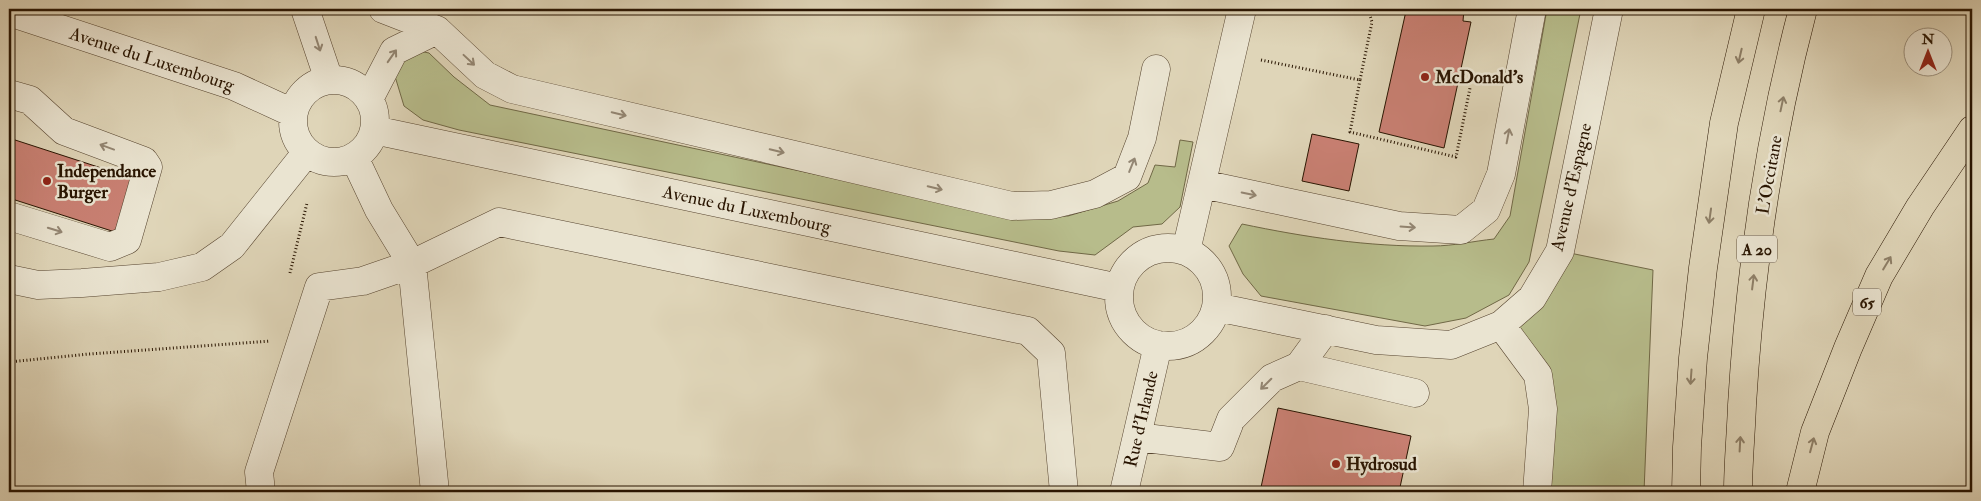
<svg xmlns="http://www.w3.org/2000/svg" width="1981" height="501" font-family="'IM FELL Double Pica',serif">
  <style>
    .green { fill: #b7bc8b; stroke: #706846 }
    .building { fill: #c98073; stroke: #281401 }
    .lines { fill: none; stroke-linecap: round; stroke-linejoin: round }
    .minor-casing { stroke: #56442f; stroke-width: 29 }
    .highway-casing { stroke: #281401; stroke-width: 29 }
    .path { stroke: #281401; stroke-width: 3; stroke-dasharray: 1 2.5; stroke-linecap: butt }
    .minor { stroke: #eae4d1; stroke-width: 28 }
    .highway { stroke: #dfd5b8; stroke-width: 28 }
    .oneway { stroke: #938673 }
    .oneway2 { stroke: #8d7e66 }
    .poi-dot { fill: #8f2418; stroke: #eae4d1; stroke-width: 2 }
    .labels { text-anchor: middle; stroke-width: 5; stroke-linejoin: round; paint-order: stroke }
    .shield { fill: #eae4d1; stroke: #62523f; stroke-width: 1 }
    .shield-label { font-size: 16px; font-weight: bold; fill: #281401 }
    .street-label { font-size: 18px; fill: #281401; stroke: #eae4d1 }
    .poi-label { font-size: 18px; font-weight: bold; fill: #281401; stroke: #eae4d1; text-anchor: start }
  </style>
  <rect width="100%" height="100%" fill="#dfd5b8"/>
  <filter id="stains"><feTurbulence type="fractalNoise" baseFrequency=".004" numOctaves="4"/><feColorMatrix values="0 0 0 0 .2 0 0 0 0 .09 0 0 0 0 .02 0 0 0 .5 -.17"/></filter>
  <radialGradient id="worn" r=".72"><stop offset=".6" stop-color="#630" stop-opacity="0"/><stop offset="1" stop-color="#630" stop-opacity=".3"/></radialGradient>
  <!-- green -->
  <path class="green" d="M 1547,9 L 1581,9 L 1529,262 L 1509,295 L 1466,318 L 1425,326 L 1261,296 L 1243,274 L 1229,246 L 1242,224 C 1304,237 1369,247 1433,246 C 1453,246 1474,241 1494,239 L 1510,216 Z
    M 414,50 L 429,53 L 454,77 L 490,105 L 1016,217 L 1068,216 L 1118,201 L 1148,183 L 1155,165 L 1175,167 L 1180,140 L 1193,142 L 1180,207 L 1162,224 L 1133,227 L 1095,255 L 1059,251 L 459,130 L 423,120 L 404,106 L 394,73 L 398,60 Z
    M 1560,251 L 1653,270 L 1644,492 L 1537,492 L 1543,409 L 1501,325 Z"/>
  <!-- building -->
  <path class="building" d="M 1413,9 L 1464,9 L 1463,21 L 1471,22 L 1444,148 L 1379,132 L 1406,11 L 1412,11 Z
    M 1312,134 L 1359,144 L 1349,191 L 1302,181 Z
    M 9,138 L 132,178 L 115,232 L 9,198 Z
    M 1278,408 L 1411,436 L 1399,492 L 1260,492 Z"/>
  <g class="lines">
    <!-- minor casing -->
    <g class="minor-casing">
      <path id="minor" d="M 305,9 L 329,80
        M 383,9 L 437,30 L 485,75 L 512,89 L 1012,206 L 1051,205 L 1095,194 L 1127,177 L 1142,138 L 1156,69
        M 9,12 L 234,86 L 293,113
        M293 121a41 41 0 1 1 82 0a41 41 0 1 1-82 0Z
        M 9,94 L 30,100 L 64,131 L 144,161 L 148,167 L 127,240 L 110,247 L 9,216
        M 369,99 L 394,51 L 437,30
        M 374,130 L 1119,288
        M 354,157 L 379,210 L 412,264 L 435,492
        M 1202,184 L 1399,226 L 1461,230 L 1486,210 L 1501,174 L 1532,9
        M1119 297a49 49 0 1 1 98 0a49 49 0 1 1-98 0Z
        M 1186,251 L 1242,9
        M 9,279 L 38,285 L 82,283 L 159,277 L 202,267 L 232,246 L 307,152
        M 1216,307 L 1376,340 L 1451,345 L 1501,325 L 1532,298 L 1560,251 L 1609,9
        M 1501,325 L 1538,375 L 1543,409 L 1537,492
        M 1299,366 L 1415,393
        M 1137,437 L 1220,447 L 1231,419 L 1272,378 L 1299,366 L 1326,329
        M 261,492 L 259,472 L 319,287 L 363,281 L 412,264 L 499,222 L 1028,331 L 1051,353 L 1064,492
        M 1124,492 L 1158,345"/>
    </g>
    <!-- highway casing -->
    <g class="highway-casing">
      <path id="highway" d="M 1686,492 L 1687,447 L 1693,358 L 1703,268 L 1724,123 L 1751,9
        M 1738,492 C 1738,463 1741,434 1742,405 C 1750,271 1769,138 1803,9
        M 1800,492 L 1815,432 L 1848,348 L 1879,276 L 1920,207 L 1972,130"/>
    </g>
    <!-- path -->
    <path class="path" d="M 1261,60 L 1360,80 L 1372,22 L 1368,9
      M 1360,80 L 1350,132 L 1456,157 L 1470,88
      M 290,273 L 307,203
      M 9,362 L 89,354 L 270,341"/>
    <!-- minor -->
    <use href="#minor" class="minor"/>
    <!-- highway -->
    <use href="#highway" class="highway"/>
  </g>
  <!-- one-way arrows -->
  <defs><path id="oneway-shaft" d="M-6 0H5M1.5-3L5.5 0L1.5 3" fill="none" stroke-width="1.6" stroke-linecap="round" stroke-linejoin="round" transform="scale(1.25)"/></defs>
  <g class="oneway">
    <use href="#oneway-shaft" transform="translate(318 44) rotate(72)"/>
    <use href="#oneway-shaft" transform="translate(392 56) rotate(-55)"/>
    <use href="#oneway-shaft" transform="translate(469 60) rotate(43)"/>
    <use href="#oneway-shaft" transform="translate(619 114) rotate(13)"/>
    <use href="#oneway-shaft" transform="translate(1508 136) rotate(-79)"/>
    <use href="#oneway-shaft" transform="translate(107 147) rotate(-160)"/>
    <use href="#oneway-shaft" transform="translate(777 151) rotate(13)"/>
    <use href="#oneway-shaft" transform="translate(1132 165) rotate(-68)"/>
    <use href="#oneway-shaft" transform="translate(935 188) rotate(13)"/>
    <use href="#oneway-shaft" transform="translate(1249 194) rotate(12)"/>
    <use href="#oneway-shaft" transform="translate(1408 227) rotate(4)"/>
    <use href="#oneway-shaft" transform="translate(55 230) rotate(17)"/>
    <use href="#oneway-shaft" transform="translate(1266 384) rotate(135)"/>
  </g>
  <g class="oneway2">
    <use href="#oneway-shaft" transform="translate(1740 56) rotate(103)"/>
    <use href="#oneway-shaft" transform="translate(1782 104) rotate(-78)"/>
    <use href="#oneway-shaft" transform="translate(1710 216) rotate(98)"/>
    <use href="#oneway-shaft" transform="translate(1887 263) rotate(-59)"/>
    <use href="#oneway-shaft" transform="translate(1753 282) rotate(-83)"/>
    <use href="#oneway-shaft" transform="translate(1691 377) rotate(94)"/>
    <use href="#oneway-shaft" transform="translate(1740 444) rotate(-87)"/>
    <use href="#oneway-shaft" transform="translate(1812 445) rotate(-75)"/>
  </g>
  <!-- markers -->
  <g class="poi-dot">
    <circle cx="1425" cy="77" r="5"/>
    <circle cx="47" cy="181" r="5"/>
    <circle cx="1336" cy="464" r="5"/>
  </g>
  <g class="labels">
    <!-- shield labels -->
    <g class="shield">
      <rect x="1737" y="235.5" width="40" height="27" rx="4"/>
      <rect x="1853" y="288.5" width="28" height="27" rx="4"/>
    </g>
    <g class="shield-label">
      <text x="1757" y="255">A 20</text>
      <text x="1867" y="308">65</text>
    </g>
    <!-- street labels -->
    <g class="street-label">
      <text transform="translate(152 59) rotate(18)" y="6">Avenue du Luxembourg</text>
      <text transform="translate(1769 175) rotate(-80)" y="6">L'Occitane</text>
      <text transform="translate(1571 187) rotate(-77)" y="6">Avenue d'Espagne</text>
      <text transform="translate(747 209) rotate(12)" y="6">Avenue du Luxembourg</text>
      <text transform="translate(1141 419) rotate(-77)" y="6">Rue d'Irlande</text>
    </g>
    <!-- poi labels -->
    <g class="poi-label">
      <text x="1435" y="83">McDonald's</text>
      <text x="57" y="177">Independance<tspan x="57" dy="21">Burger</tspan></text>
      <text x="1346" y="470">Hydrosud</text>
    </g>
  </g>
  <!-- margin -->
  <rect width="1981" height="501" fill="none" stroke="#dfd5b8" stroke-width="30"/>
  <rect x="10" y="10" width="1961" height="481" fill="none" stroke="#281401" stroke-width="2.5"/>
  <rect x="15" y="15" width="1951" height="471" fill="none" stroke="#281401"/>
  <!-- north arrow -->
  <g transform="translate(1928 52)"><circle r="24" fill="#eae4d1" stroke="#9c917e"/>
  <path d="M0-4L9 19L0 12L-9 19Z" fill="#8f2418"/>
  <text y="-8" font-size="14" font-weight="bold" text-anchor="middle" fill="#281401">N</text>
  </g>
  <rect width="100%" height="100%" filter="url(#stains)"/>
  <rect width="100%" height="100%" fill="url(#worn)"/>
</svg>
